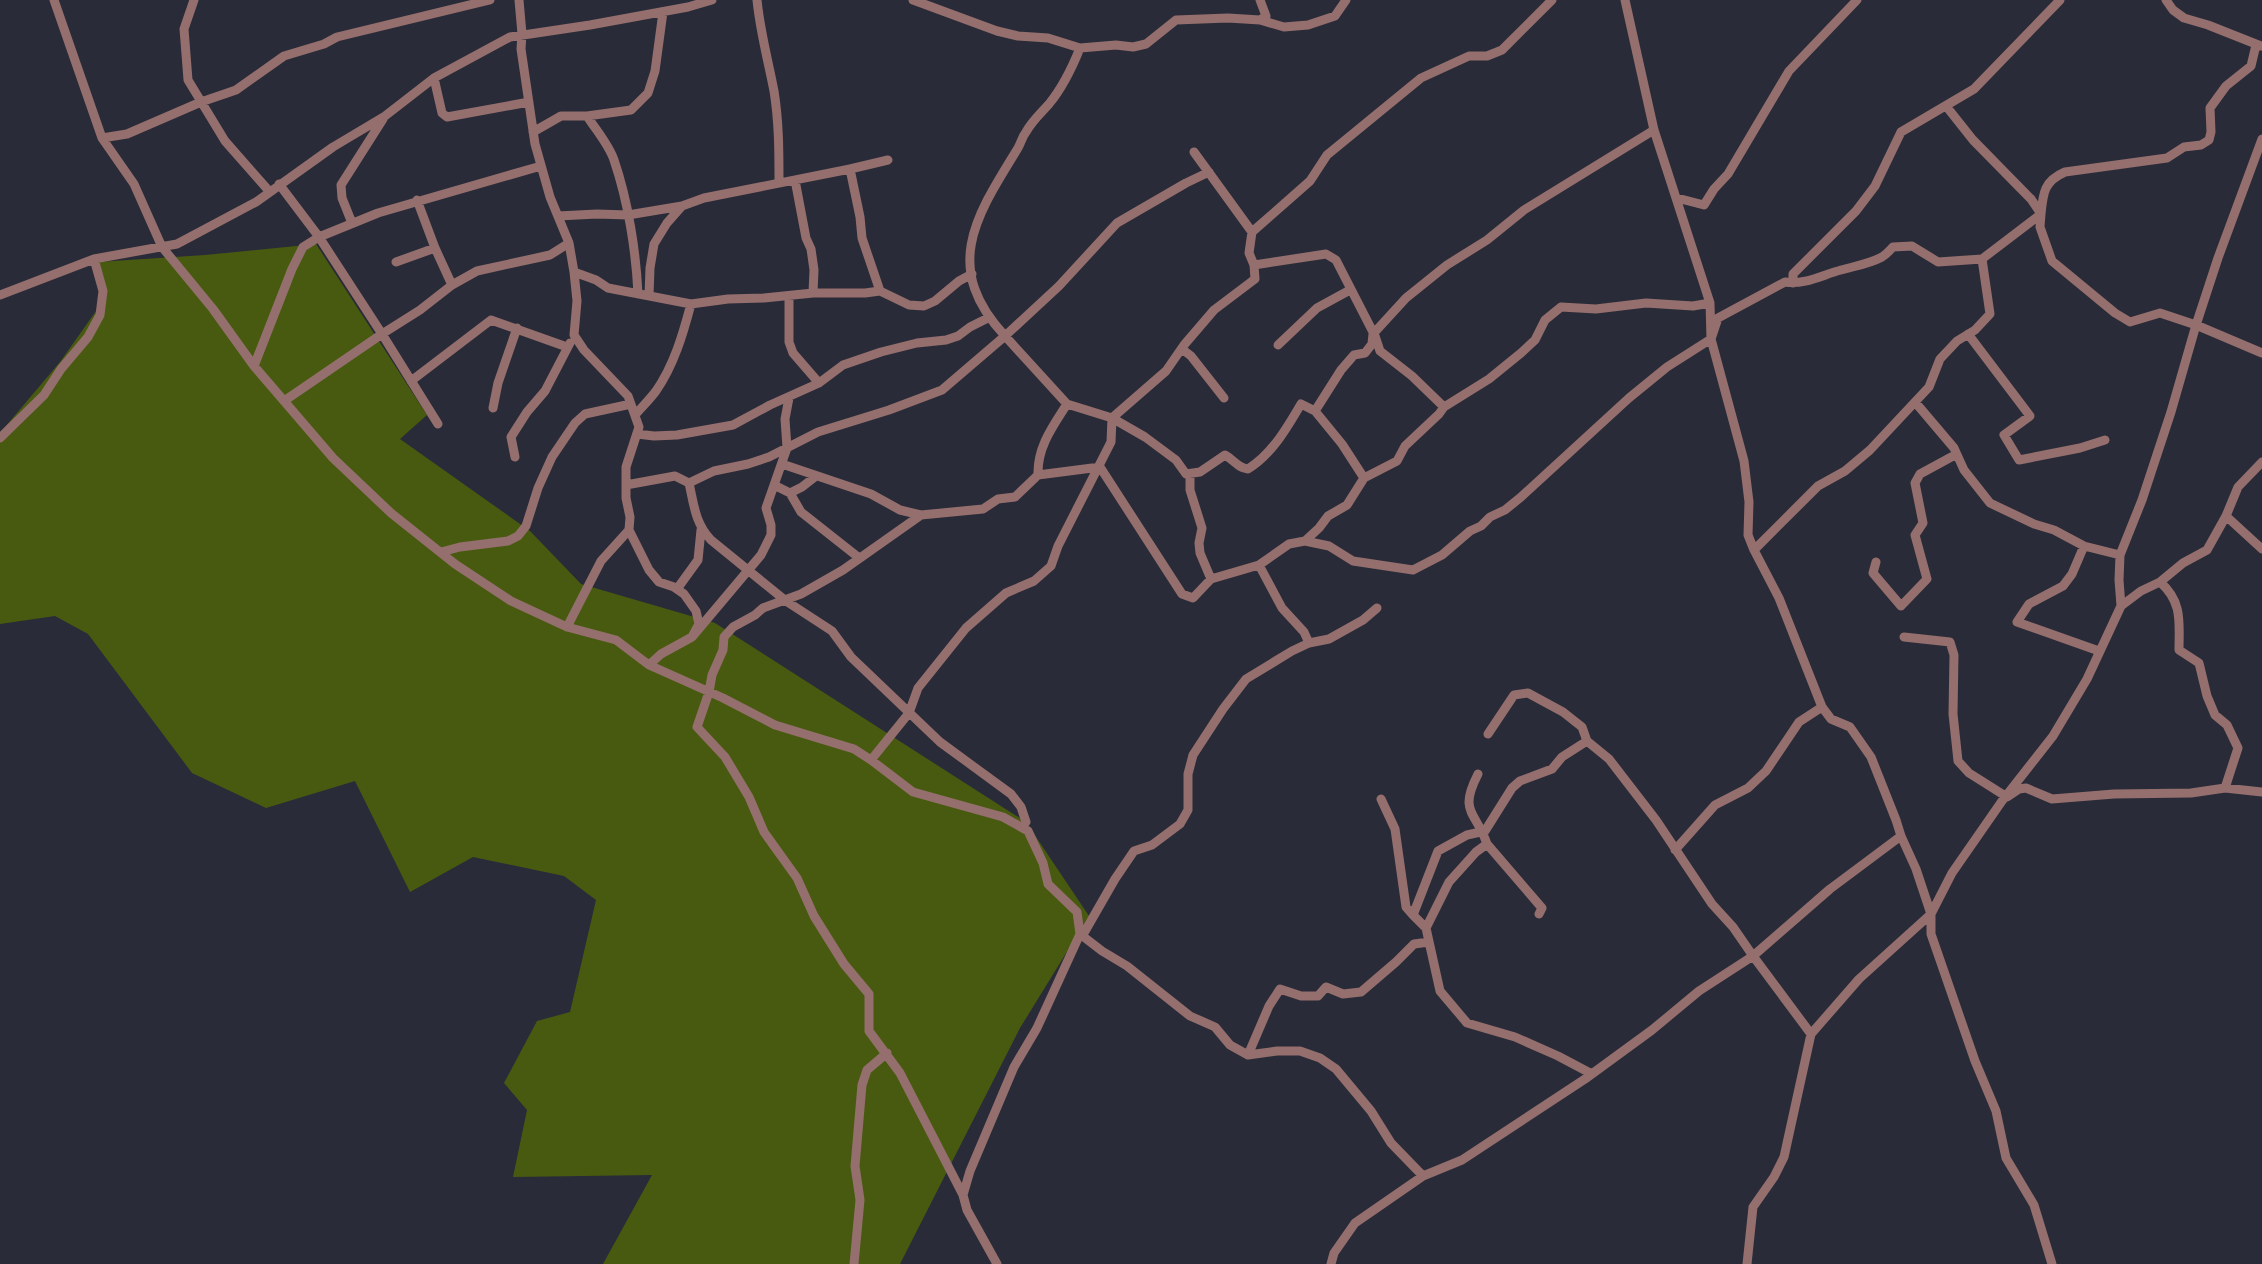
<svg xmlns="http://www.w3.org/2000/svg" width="2262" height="1264" font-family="'Golos Text',sans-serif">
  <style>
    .green { fill: #485a10 }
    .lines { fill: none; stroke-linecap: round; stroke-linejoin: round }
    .minor { stroke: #946f6d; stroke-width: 9 }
  </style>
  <rect width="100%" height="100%" fill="#292b38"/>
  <!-- green -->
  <path class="green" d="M 316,244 L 427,415 L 400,439 L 530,531 L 581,584 L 715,623 L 1026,822 L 1089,916 L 1020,1028 L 900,1264 L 603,1264 L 652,1175 L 513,1177 L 527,1110 L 504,1083 L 537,1021 L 570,1012 L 596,900 L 564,876 L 473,857 L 410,892 L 355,781 L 266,808 L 192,773 L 88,634 L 55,616 L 0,624 L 0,433 L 60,362 L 101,304 L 98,262 L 205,255 Z"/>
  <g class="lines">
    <!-- minor -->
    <path class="minor" d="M 54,0 L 102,138 L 134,184 L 162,247 L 213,309 L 254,366 L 333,458 L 391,513 L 455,564 L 511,601 L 567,627 L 616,640 L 649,665 L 723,698 L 775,725 L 854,749 L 871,760 L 913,792 L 1003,817 L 1028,831 L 1043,863 L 1048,884 L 1077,912 L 1080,934 L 1102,951 L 1127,966 L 1190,1016 L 1215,1027 L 1230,1045 L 1248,1055 L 1277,1051 L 1300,1051 L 1320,1058 L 1336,1069 L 1371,1111 L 1391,1143 L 1423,1176
      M 194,0 L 184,29 L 188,80 L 225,141 L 269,191
      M 519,0 L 522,34 L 521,49 L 535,144 L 550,197 L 569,243 L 574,272 L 596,280 L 608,288 L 691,304 L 728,299 L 764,298 L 813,293 L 865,293 L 880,291 L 909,305 L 924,306 L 935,301 L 959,281 L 972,274
      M 757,0 C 760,31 768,60 774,91 C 779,122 779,152 779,183
      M 913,0 L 997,31 L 1018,36 L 1048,38 L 1080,48 L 1116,45 L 1133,47 L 1146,44 L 1176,20 L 1228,18 L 1260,20 L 1284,27 L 1308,25 L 1335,16 L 1346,0
      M 1260,0 L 1266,16 L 1260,20
      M 1625,0 L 1654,130 L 1710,303 L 1711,339 L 1744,461 L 1749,502 L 1748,535 L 1754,550 L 1779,598 L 1822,707 L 1831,719 L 1850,727 L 1871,757 L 1896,820 L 1901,836 L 1916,869 L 1931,914 L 1931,934 L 1975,1061 L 1996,1111 L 2006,1158 L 2034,1205 L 2052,1264
      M 2166,0 L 2173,10 L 2184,18 L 2208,25 L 2261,46
      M 1080,48 C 1072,68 1063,87 1049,104 C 1041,113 1032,121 1026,132 C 1022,137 1021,143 1018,148 C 976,216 941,267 1005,336 L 1059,286 L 1117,223 L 1186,183 L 1209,172
      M 434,78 L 442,113 L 447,117 L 529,102
      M 1946,106 L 1973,140 L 2031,199 L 2041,214 L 2040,227 L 2052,261 L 2115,313 L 2130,322 L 2160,313 L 2196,325 L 2262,353
      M 587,116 C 596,130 609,145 614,160 C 628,201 636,251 638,294
      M 533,132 L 561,116 L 587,116 L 631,110 L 648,93 L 655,71 L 663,12
      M 102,138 L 127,134 L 201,102 L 236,90 L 284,56 L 324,44 L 337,37 L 490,0
      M 1194,152 L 1252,232
      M 795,180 L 806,238 L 811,249 L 814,270 L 813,293
      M 279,184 L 319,237 L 382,334 L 438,424
      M 1677,198 L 1704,205 L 1714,189 L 1728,174 L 1789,71 L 1857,0
      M 417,200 L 435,248 L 452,285
      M 558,216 L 597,214 L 628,215 L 682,206
      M 352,223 L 342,198 L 341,185 L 383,119
      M 396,262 L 435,248
      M 1254,265 L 1326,254 L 1336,260 L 1375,336 L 1380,351 L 1412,376 L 1444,407 L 1489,379 L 1521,353 L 1535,340 L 1545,320 L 1561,307 L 1596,309 L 1646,303 L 1693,306 L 1710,303
      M 574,272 L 577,301 L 574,335 L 584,350 L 628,396 L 639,427 L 626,467 L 626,498 L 630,517 L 629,530 L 649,570 L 659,582 L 674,587 L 684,594 L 696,611 L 699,624 L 692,637
      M 1793,283 L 1793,274 L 1856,211 L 1875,186 L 1901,132 L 1974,89 L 2060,0
      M 880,291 L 862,238 L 860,217 L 850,169 L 888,160
      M 0,295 L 94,259 L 177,244 L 256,202 L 333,147 L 385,116 L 434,78 L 510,37 L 590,25 L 688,7 L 712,0
      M 649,296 L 650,268 L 654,244 L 667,223 L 682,206 L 704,198 L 850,169
      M 789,296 L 789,342 L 793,353 L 819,383
      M 1968,334 L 2030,416 L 2004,435 L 2019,460 L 2080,448 L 2105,440
      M 1278,345 L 1317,308 L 1350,290
      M 1182,349 L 1191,356 L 1224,398
      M 254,366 L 292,269 L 303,247 L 319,237 L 378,213 L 541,166
      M 411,381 L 491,320 L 567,347
      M 284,401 L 382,334 L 420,310 L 452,285 L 477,271 L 550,255 L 569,243
      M 1915,402 L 1954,448 L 1964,470 L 1990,503 L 2034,524 L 2054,530 L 2084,546 L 2120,555
      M 493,408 L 498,383 L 517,328
      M 1315,411 L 1342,444 L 1364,478
      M 635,415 C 642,407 650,399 656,391 C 674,365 683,334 691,304
      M 637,434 L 654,436 L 677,435 L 733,425 L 770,405 L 819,383 L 843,365 L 881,352 L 917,343 L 946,340 L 958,336 L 970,327 L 988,318
      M 0,438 L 44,395 L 61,369 L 88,337 L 100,315 L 103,291 L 94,259
      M 515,457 L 511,437 L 527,412 L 545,391 L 570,343
      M 782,464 L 871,494 L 900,510 L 921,515
      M 1190,474 L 1190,490 L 1202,528 L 1199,543 L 1200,553 L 1211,579
      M 1038,475 C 1037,447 1053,426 1067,404
      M 626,485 L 675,476 L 689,483
      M 774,485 L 790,493 L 802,487 L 816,476
      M 790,493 L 801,512 L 858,557
      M 2226,516 L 2262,549
      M 1305,541 L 1329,546 L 1353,561 L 1413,570 L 1442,555 L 1470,531 L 1481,526 L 1490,517 L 1505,510 L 1521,497 L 1629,398 L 1667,367 L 1711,339 L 1718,318 L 1785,282 C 1805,285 1822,275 1841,270 C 1855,266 1869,264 1882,257 C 1887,254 1890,250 1893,247 L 1912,246 L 1938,262 L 1982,259 L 2041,214 C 2043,193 2044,181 2065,172 L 2167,158 L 2184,147 L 2201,145 L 2209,140 L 2211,132 L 2210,108 L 2226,86 L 2251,66 L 2256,45
      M 2084,546 L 2072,574 L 2063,586 L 2029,604 L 2017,622 L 2099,651
      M 1754,550 L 1818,486 L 1845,471 L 1870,450 L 1929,387 L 1940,359 L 1957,341 L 1975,330 L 1990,314 L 1982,259
      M 441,552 L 460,547 L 508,541 L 518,536 L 526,526 L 538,488 L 552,457 L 575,423 L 585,414 L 631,404
      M 1876,562 L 1873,573 L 1901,606 L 1927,579 L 1915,535 L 1923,523 L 1915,483 L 1920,474 L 1955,455
      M 1259,565 L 1282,608 L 1304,632 L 1309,643
      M 2160,582 C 2183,602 2179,623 2179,650 L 2199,663 L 2207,696 L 2215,715 L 2227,725 L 2238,748 L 2225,788
      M 677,589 L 698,560 L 701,530
      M 2121,606 L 2141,591 L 2160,582 L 2183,563 L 2207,550 L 2226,516 L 2238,487 L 2262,462
      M 567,627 L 601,561 L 629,530
      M 1904,637 L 1950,642 L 1954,655 L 1953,714 L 1958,761 L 1969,773 L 2007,797 L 2019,789 L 2026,788 L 2052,799 L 2114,794 L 2191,793 L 2225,788 L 2262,792
      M 649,665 L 661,654 L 692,637 L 761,555 L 771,535 L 771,525 L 766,508 L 787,448 L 785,419 L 789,398
      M 871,760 L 909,713 L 918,688 L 966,628 L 1006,593 L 1034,581 L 1051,566 L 1058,546 L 1111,442 L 1112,418 L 1166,371 L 1184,345 L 1214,310 L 1255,279 L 1254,265 L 1249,253 L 1252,232 L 1310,181 L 1327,155 L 1421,78 L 1469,56 L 1487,56 L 1502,50 L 1552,0
      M 1478,774 C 1458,813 1476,811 1487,844 L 1476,852 L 1449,882 L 1426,928 L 1440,991 L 1467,1023 L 1515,1037 L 1558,1056 L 1592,1074
      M 1381,799 L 1395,829 L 1406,907 L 1413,915
      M 1026,822 L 1021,807 L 1011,794 L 940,742 L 851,657 L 832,631 L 786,601 L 711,540 C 695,523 694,505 689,483 L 714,471 L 748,464 L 769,457 L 818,432 L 889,410 L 942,390 L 1005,336 L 1067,404 L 1112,418 L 1145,437 L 1176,460 L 1186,474 L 1200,472 L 1225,455 C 1234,460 1238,468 1248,469 C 1272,454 1287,428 1301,404 L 1315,411 L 1341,370 L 1354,355 L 1365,353 L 1372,344 L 1373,334 L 1406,298 L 1447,265 L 1487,240 L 1524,210 L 1654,130
      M 1487,844 L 1542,908 L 1539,914
      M 1675,850 L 1715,805 L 1748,788 L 1766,771 L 1799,722 L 1822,707
      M 1426,928 L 1413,915 L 1438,851 L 1467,835 L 1485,831 L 1512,788 L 1520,781 L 1552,769 L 1562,757 L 1587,741
      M 1811,1034 L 1753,956 L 1830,889 L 1901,836
      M 1248,1055 L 1269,1006 L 1280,989 L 1301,996 L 1318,996 L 1326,987 L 1343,994 L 1361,992 L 1396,962 L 1414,944 L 1429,942
      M 963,1195 L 900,1073 L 869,1031 L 869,994 L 844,964 L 814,916 L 797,878 L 764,832 L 749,797 L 725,757 L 697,727 L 709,692 L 712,675 L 723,650 L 724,637 L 733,627 L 755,615 L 763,608 L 801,594 L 843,570 L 921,515 L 983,509 L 998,499 L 1015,497 L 1038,475 L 1100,467 L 1182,594 L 1193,598 L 1211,579 L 1259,565 L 1289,544 L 1305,541 L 1319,528 L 1328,516 L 1347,505 L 1364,478 L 1397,461 L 1405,446 L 1439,414 L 1444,407
      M 854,1264 L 860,1200 L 855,1166 L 862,1085 L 867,1070 L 887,1053
      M 997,1264 L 967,1210 L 963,1195 L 970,1171 L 1014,1067 L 1037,1028 L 1080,934 L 1084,933 L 1115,879 L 1134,851 L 1152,845 L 1180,824 L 1188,810 L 1188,774 L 1193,755 L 1223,709 L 1246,679 L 1292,651 L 1309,643 L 1329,639 L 1363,620 L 1377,608
      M 1331,1264 L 1334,1253 L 1355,1223 L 1423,1176 L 1462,1160 L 1585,1079 L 1652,1030 L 1699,991 L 1753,956 L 1733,927 L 1712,904 L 1656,820 L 1609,759 L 1587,741 L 1582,727 L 1563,712 L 1528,693 L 1514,695 L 1488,734
      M 1747,1264 L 1753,1207 L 1774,1177 L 1784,1157 L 1811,1034 L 1859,979 L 1931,914 L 1952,873 L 2002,801 L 2053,736 L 2087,679 L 2121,606 L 2119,580 L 2120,555 L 2142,500 L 2171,412 L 2196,325 L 2218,258 L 2262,139"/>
  </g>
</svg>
